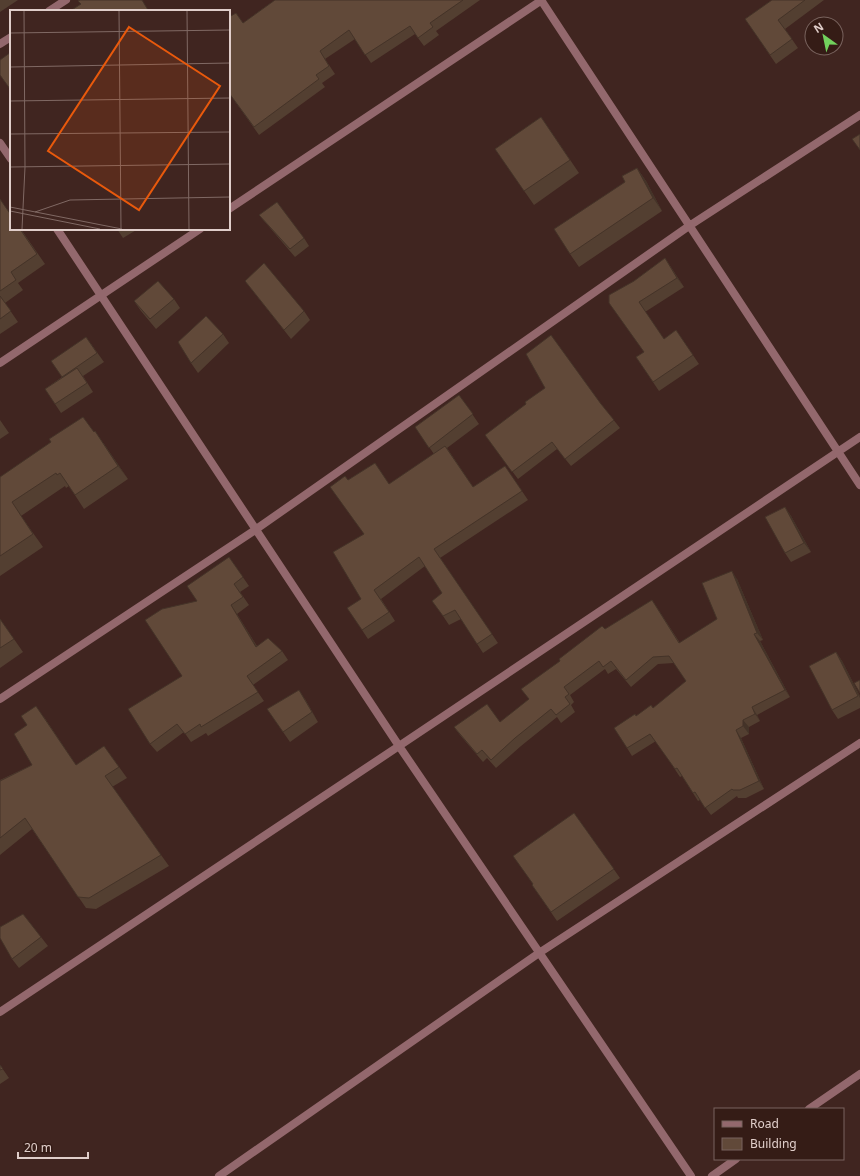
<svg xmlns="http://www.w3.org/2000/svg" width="860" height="1176" font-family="'Noto Sans',sans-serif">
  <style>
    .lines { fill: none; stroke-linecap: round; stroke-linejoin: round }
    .street { stroke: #93686d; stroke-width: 8 }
    .wall { fill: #533f31 }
    .shaded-wall { fill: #443328 }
    .building { fill: #614939; stroke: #443328 }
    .inset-road { fill: none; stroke: #806964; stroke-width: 1 }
    .view { fill: #e8590c; fill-opacity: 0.15; stroke: #e8590c; stroke-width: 2 }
    .inset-edge { fill: none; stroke: #e0ceca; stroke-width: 2 }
  </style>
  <rect width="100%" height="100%" fill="#402520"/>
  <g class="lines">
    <!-- street -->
    <path class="street" d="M 541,0 L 860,485
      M 49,11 L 66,0
      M 0,44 L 11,37
      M 0,143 L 11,159
      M 229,209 L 542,0
      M 57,229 L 399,746 L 691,1176
      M 0,363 L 200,229
      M 0,699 L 255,530 L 689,226 L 860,115
      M 0,1012 L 399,746 L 860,437
      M 809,1109 L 860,1074
      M 219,1176 L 539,953 L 860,743
      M 712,1176 L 736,1159"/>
  </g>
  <!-- wall -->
  <path class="wall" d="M 0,0 L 18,0 L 0,12 Z
    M 275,0 L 480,0 L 436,31 L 439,35 L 424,46 L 415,34 L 371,63 L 355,39 L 325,59 L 335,74 L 322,83 L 325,87 L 259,135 L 229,93 L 243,23 Z
    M 772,0 L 824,0 L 785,29 L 798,48 L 776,64 L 745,19 Z
    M 541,117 L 579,173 L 534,205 L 495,149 Z
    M 637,168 L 646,181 L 662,211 L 579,267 L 570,254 L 625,182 Z
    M 0,199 L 45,264 L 18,283 L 23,290 L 5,303 L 18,322 L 0,334 Z
    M 259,215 L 304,238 L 309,246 L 295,257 Z
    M 117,229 L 138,229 L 123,238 Z
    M 665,258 L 684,287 L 645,312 L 664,339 L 676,330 L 699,364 L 659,391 L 636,357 L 644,352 L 634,281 Z
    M 245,281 L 304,311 L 310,320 L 291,339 L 252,290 Z
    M 174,299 L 180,308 L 156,329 L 141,311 L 134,301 Z
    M 223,334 L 229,343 L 198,373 L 191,363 Z
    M 86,337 L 104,362 L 83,376 L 93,392 L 61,413 L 45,389 L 62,377 Z
    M 459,395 L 479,424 L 447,448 L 473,487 L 505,466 L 528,500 L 440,558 L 498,643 L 483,653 L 461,619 L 449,625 L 443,616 L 442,593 L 425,566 L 381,599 L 395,621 L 368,639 L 362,630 L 361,599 L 364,534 L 348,480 L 375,463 L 389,484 L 434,454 L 415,427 Z
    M 601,404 L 620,428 L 571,466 L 557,449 L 518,479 L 485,435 Z
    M 0,420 L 9,433 L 0,439 Z
    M 94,432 L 104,444 L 128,479 L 84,509 L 69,486 L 66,488 L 65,486 L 21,516 L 43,547 L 0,576 L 0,477 Z
    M 785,507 L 791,516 L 811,552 L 791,562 L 785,553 Z
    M 229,557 L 249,586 L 240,592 L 249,605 L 237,614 L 257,646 L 282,651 L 288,660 L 253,685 L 264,701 L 208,736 L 206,733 L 191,742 L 184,732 L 157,752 L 150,744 L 182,676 L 197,601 Z
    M 737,579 L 763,640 L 760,641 L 790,697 L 757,715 L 760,721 L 749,727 L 749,734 L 741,738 L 764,789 L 746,798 L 738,798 L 737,796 L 711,815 L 700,800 L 698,801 L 682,776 L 680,777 L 656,741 L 632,756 L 627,748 L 637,716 L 653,708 L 686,681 L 674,663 L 658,664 L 631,687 L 616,669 L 608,674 L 605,669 L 570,695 L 574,702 L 571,705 L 575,712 L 561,723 L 557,717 L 521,746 L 496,768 L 487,758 L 483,762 L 460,735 L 454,727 L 500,722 L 529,699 L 605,629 L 652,600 L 680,643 L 717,619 Z
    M 0,619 L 23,652 L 0,668 Z
    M 836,652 L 842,661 L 860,696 L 860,708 L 838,719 L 832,710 Z
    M 305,699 L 318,722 L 290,742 L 267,709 Z
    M 44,717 L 76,765 L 104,746 L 127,778 L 112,787 L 169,866 L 96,909 L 86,908 L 32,829 L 0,855 L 0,780 L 32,765 Z
    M 574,813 L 620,878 L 557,921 L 532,885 Z
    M 41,937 L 48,946 L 19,968 L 12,959 Z
    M 0,1065 L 9,1078 L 0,1084 Z"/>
  <!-- shaded-wall -->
  <path class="shaded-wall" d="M 637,168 L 646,181 L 662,211 L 653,198 Z
    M 665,258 L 671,268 L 684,287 L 677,278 Z
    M 95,431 L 104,444 L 128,479 L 118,466 Z
    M 785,507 L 791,516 L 811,552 L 804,543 Z
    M 732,571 L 737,579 L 763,640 L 757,633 Z
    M 231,605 L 237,614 L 262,655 L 256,647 Z
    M 754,634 L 760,641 L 790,697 L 785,690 Z
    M 836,652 L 842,661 L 860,696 L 860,698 Z
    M 299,690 L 305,699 L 318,722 L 312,712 Z
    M 752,707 L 757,715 L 760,721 L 755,714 Z
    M 743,720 L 749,727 L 749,734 L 743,726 Z
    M 736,730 L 741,738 L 764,789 L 759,781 Z"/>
  <!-- building -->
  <path class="building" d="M 80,0 L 142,0 L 148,10 L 147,11 L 70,11 L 81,4 L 78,1 Z
    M 275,0 L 463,0 L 430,23 L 433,27 L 418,38 L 410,26 L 365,55 L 349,30 L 320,51 L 329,66 L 316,75 L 319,79 L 254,127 L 229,93 L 229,17 L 236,13 L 243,23 Z
    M 772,0 L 805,0 L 778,20 L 792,39 L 770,55 L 745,19 Z
    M 11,52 L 11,88 L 10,89 L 0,75 L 0,60 Z
    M 541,117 L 570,160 L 524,191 L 495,149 Z
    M 860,134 L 860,150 L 852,139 Z
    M 637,168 L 653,198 L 570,254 L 554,229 L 625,182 L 622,176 Z
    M 0,199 L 11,215 L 11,229 L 20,229 L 37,254 L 11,272 L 16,280 L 0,291 Z
    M 277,202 L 304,238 L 290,249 L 259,215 Z
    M 665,258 L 677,278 L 639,302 L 664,339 L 676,330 L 693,355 L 653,382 L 636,357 L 644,352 L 609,303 L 609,295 L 634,281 Z
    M 264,263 L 304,311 L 284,330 L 245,281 Z
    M 158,281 L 174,299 L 150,319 L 134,301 Z
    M 0,296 L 11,311 L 0,319 Z
    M 206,316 L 223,334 L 191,363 L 178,342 Z
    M 551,335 L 601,404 L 614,420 L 565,459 L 552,442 L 512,472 L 485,435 L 526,404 L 525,402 L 545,388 L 526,354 Z
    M 86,337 L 97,353 L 62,377 L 51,361 Z
    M 77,368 L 87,383 L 55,404 L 45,389 Z
    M 459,395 L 473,414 L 429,448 L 415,427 Z
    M 83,417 L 94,432 L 95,431 L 118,466 L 75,495 L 60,473 L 57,475 L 56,473 L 12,502 L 33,534 L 0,556 L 0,477 L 51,442 L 49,439 Z
    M 445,446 L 473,487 L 505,466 L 522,491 L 434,549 L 492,634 L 477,644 L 455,610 L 443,616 L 432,601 L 442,593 L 419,557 L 374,590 L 389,612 L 362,630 L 347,608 L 361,599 L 333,552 L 364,534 L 330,487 L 345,476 L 348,480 L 375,463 L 389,484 Z
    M 785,507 L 804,543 L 785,553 L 765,517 Z
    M 229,557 L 243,577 L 234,584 L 243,597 L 231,605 L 256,647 L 268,638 L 282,651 L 247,676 L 258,692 L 201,727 L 200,724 L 185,734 L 177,724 L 150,744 L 128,709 L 182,676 L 145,620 L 162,609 L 197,601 L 187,586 Z
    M 732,571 L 757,633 L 754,634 L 785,690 L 752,707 L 755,714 L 743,720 L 743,726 L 736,730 L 759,781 L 740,790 L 733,790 L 732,789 L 705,808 L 695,792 L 693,793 L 677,768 L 675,769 L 650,734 L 627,748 L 614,728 L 635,714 L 636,716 L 651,705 L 653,708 L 686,681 L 669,656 L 653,657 L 626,680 L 611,661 L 603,667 L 599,661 L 564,687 L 569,694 L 565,697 L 570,704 L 556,715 L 551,709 L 515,738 L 491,760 L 482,750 L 477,754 L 454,727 L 487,704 L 500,722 L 529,699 L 521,689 L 560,661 L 559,659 L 602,626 L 605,629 L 652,600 L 679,643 L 717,619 L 702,583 Z
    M 0,619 L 14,639 L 0,648 Z
    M 836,652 L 858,696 L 832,710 L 809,666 Z
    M 860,680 L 860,693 L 854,683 Z
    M 299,690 L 312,712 L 283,732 L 267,709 Z
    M 36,706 L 76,765 L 104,746 L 119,767 L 105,776 L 161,855 L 89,898 L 78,897 L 25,818 L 0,838 L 0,781 L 32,765 L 14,734 L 27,725 L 21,716 Z
    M 574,813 L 614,869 L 551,912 L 532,885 L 533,884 L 513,856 Z
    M 23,914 L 41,937 L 12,959 L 0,938 L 0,927 Z
    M 0,1065 L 3,1069 L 0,1070 Z"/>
  <!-- overview -->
  <g transform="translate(10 10)">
    <rect width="220" height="220" fill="#402520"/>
    <path class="inset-road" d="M 109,1 L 111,219M 177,1 L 179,219M 0,23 L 220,20M 0,57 L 220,53M 0,91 L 220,88M 0,124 L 220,122M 0,157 L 220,154M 0,197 L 112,219M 0,201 L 90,219M 25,202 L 60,190 L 220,187M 12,219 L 15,157 L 14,1"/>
    <path class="view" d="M 119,17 L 210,76 L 129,200 L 38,141 Z"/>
    <rect width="220" height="220" class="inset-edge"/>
  </g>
  <!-- legend -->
  <rect x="714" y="1108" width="130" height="52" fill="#351c16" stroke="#79635e"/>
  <rect x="722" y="1121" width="20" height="6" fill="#93686d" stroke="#79635e"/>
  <text x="750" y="1128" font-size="12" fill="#e0ceca">Road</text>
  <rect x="722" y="1138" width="20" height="12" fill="#614939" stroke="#79635e"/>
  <text x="750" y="1148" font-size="12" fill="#e0ceca">Building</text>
  <!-- north arrow -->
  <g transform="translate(824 36) rotate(327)"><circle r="19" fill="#351c16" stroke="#79635e"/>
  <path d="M0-3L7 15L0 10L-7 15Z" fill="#72d25d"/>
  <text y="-6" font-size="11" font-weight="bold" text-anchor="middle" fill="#e0ceca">N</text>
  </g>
  <!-- scale -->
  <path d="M18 1152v6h70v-6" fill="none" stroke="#e0ceca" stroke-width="2"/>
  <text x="24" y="1152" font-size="12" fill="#e0ceca" stroke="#351c16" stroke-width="3" paint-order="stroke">20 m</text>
</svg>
